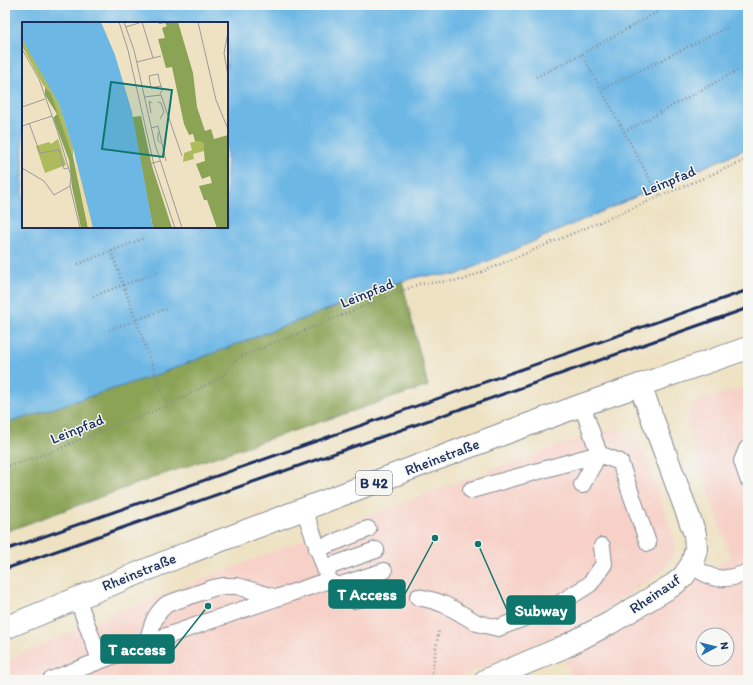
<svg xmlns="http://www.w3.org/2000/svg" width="753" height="685" font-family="Itim,sans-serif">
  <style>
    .built { fill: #f7d1c8; fill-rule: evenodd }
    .forest { fill: #8aa354; stroke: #526959 }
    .water { fill: #6db7e5; stroke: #4473a2; fill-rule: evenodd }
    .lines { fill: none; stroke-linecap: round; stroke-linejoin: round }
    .lane-casing { stroke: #848890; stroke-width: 18 }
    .street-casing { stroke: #848890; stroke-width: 24 }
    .primary-casing { stroke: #848890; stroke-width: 24 }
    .path { stroke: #848890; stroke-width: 2.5; stroke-dasharray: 1 3; stroke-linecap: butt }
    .lane { stroke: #fff; stroke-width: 16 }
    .street { stroke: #fff; stroke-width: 22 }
    .primary { stroke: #fff; stroke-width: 22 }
    .rail { stroke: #1b2f5e; stroke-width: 3 }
    .labels { text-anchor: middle; stroke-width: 3; stroke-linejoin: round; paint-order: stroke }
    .shield { fill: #f6f6f2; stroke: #5d6b8a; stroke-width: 1 }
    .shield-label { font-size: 14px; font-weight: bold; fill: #1b2f5e }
    .street-label { font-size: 15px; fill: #1b2f5e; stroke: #f6f6f2 }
    .inset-road { fill: none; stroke: #9a9a9b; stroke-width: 1 }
    .view { fill: #0f766e; fill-opacity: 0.15; stroke: #0f766e; stroke-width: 2 }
    .inset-edge { fill: none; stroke: #1b2f5e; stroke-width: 2 }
    .leader { fill: none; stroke: #0f766e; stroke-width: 1.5 }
    .callout-dot { fill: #0f766e; stroke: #f6f6f2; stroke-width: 1.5 }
    .callout { fill: #0f766e; stroke: #0f766e; stroke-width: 1.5 }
    .callout-label { font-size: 16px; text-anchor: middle; font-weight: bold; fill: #fff }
  </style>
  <rect width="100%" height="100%" fill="#f6f6f2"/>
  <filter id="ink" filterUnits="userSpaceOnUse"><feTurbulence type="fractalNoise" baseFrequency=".025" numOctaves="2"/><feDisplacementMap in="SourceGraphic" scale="8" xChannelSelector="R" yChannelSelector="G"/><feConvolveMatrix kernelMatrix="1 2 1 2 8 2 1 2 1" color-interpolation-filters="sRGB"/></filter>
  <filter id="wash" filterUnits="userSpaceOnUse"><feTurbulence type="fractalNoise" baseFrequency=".012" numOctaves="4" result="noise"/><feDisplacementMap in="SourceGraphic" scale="16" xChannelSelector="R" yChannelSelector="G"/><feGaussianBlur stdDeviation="0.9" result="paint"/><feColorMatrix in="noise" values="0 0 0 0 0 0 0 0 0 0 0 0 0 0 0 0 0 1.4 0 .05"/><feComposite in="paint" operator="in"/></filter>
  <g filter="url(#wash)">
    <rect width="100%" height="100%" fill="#eee2c3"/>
    <!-- built -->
    <path class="built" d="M 748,386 L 748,680 L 574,680 L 565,661 L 577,655 L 673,597 L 731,557 L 694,449 L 688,426 L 688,416 L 689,411 L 692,404 ZM 703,635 L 727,635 L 727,659 L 703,659 Z
      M 616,428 L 633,438 L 645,456 L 675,541 L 675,551 L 669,561 L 664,569 L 616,604 L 571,630 L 452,680 L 5,680 L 5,661 L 109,616 L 279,549 L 364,517 L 563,444 Z"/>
    <!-- forest -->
    <path class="forest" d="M 402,281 L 428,386 L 158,476 L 5,532 L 5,424 L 156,375 Z"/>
    <!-- water -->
    <path class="water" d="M 5,5 L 748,5 L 748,148 L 456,275 L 421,276 L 402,281 L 156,375 L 5,424 ZM 23,23 L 227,23 L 227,227 L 23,227 Z"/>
  </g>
  <g filter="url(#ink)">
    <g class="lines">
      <!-- lane casing -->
      <g class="lane-casing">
        <path id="lane" d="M 582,405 L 599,454 L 620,462 L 648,543
          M 748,449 L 747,449 L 742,461 L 748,479
          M 471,490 L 599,454 L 582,485
          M 317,549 L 368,529
          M 692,564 C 697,568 702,573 708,575 C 720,582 736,577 748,572
          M 325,568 L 376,550
          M 329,580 L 354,600 L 391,592
          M 337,586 L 384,571
          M 418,597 L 435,601 L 443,604 L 455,610 L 477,623 L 498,628 L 557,605 L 590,584 L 604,564 L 602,546
          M 77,598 L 100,660
          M 147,642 C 152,627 153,615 167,604 L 213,588 L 223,586 L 237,586 L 277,598
          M 51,680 C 142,643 236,612 329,580 L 304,509"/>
      </g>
      <!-- street casing -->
      <g class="street-casing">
        <path id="street" d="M 486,680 L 564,647 L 610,623 L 673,585 L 683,577 L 692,564 L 696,549 L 695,534 L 640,385"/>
      </g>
      <!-- primary casing -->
      <g class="primary-casing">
        <path id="primary" d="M 5,628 L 190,552 L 508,432 L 582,405 L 748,348"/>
      </g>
      <!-- path -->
      <path class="path" d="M 582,54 L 655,189 L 661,196
        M 536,77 L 582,54 L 659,11
        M 601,90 L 728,27
        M 624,132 L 740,69
        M 111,251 L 167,406
        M 78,264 L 145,238
        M 93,296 L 158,272
        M 109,330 L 166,309
        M 5,467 L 57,450 L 82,438 L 167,406 L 223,376 L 237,358 L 419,284 L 463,280 L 661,196 L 748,159
        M 431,680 L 439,629"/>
      <!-- lane -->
      <use href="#lane" class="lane"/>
      <!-- street -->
      <use href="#street" class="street"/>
      <!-- primary -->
      <use href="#primary" class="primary"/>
      <!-- rail -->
      <path class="rail" d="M 5,550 L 748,290
        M 5,569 L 748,308"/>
    </g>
  </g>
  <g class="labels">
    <!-- shield labels -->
    <rect class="shield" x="356" y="471" width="36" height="24" rx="3"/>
    <g class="shield-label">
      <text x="374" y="488">B 42</text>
    </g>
    <!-- street labels -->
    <g class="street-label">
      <text transform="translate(669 181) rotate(-23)" y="5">Leinpfad</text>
      <text transform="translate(367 293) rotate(-22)" y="5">Leinpfad</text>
      <text transform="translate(77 429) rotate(-22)" y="5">Leinpfad</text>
      <text transform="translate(442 457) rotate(-21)" y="5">Rheinstraße</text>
      <text transform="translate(139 572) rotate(-22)" y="5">Rheinstraße</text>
      <text transform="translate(655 594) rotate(-34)" y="5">Rheinauf</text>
    </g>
  </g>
  <!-- overview -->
  <g transform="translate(22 22)">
    <rect width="206" height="206" fill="#eee2c3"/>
    <path d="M 0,14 L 37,82 L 51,126 L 51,135 L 29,71 L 21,63 L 0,24 ZM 36,117 L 44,143 L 23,151 L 14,124 L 27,120 L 29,122 ZM 177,118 L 181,120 L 182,129 L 171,132 L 172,137 L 161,140 L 162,131 L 170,128 L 168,121 Z" fill="#aebb5d"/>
    <path d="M 136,0 L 156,0 L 171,51 L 175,85 L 183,109 L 189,107 L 192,117 L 206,113 L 206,206 L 195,206 L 185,178 L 182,178 L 177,164 L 190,161 L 188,154 L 180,157 L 174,142 L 183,139 L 181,120 L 173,119 L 171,112 L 167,113 L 162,102 L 150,45 L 144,46 L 136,17 L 143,16 L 140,6 L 145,4 L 143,1 L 137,2 ZM 23,65 L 29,71 L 51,135 L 66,206 L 59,206 L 50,165 L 47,138 L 31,96 L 35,92 L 23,73 ZM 119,94 L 130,144 L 150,206 L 131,206 L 110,95 Z" fill="#8aa354"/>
    <path d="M 51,131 L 59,157 L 71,206 L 66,206 Z" fill="#eeda9e"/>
    <path d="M 0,0 L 79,0 L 93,33 L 110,90 L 131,206 L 71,206 L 51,126 L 37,82 L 5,26 L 0,14 Z" fill="#6db7e5"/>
    <path class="inset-road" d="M 97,0 L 106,28 L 132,143 L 153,206M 102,0 L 112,28 L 133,122 L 160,206M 176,0 L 194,78 L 206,107M 104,5 L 120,0 L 131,36M 206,10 L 202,31 L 206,54M 0,27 L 17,57 L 35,108 L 49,154 L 48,164 L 58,206M 115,40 L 139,34M 138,72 L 140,68 L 139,64 L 137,57 L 136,52 L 127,54 L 129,66 L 139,64M 122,75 L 139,73 L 160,134M 136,80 L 139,81 L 142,90 L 138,97M 0,85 L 23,77M 129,91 L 127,79 L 130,81M 7,101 L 18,131 L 37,128 L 42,147 L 46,146M 0,104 L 30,94M 129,106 L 136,104 L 144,139M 136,110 L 136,119 L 139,121M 124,143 L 138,139M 0,146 L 22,159 L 32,173 L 48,164"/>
    <path class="view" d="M 89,60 L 150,68 L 141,135 L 80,127 Z"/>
    <rect width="206" height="206" class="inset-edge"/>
  </g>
  <!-- callouts -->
  <path class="leader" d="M435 538L405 594M478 544L507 610M208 606L174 649"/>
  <g class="callout-dot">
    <circle cx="435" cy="538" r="4"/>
    <circle cx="478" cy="544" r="4"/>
    <circle cx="208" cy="606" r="4"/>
  </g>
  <g class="callout">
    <rect x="329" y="580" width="76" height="28" rx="4"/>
    <rect x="507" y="596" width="68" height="28" rx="4"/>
    <rect x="101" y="635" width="73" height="28" rx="4"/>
  </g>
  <g class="callout-label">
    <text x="367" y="600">T Access</text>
    <text x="541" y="616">Subway</text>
    <text x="137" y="655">T access</text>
  </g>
  <!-- margin -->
  <rect width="753" height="685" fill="none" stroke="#f6f6f2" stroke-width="20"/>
  <!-- north arrow -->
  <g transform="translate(715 647) rotate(83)"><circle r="19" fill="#f6f6f2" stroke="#9ea6b7"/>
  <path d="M0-3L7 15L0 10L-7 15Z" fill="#1f6fb2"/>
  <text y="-6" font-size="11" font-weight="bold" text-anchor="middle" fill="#1b2f5e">N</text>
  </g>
</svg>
